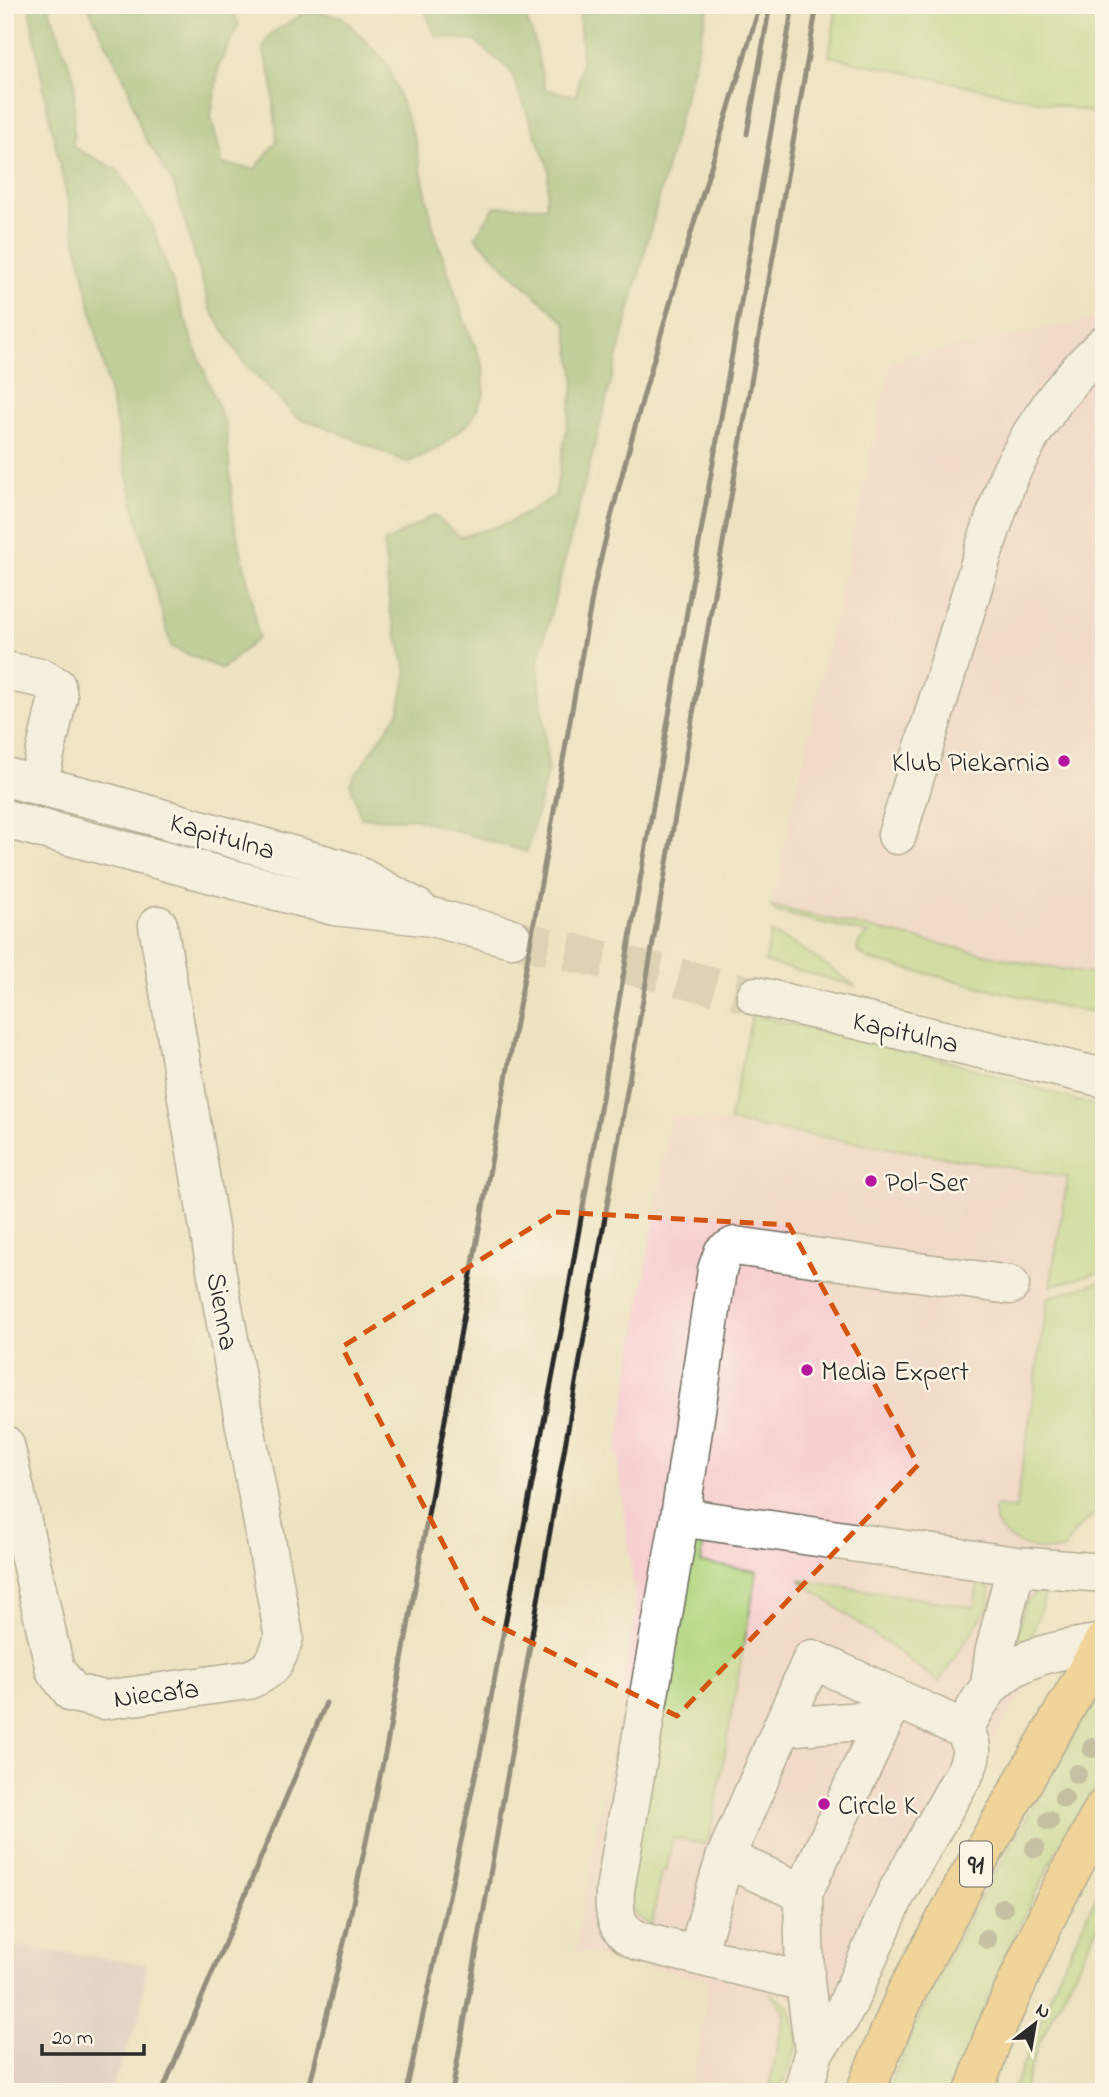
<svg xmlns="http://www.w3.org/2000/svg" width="1109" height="2097" font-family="'Indie Flower',sans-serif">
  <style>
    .built { fill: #f7cfd1 }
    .industrial { fill: #d2bdc6 }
    .green { fill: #b1d67f; stroke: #6e8055; stroke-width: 2 }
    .forest { fill: #8cb76e; stroke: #5c714c; stroke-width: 2 }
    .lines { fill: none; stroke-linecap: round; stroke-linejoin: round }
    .minor-tunnel { stroke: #c5bea3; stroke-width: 38; stroke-dasharray: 38 19; stroke-linecap: butt }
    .minor-casing { stroke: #6f6b60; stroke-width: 41 }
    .major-casing { stroke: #6f6b60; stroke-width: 41 }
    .minor { stroke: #fff; stroke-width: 38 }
    .major { stroke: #f4c26a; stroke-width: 38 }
    .rail { stroke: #2b2b2b; stroke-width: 5 }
    .tree { fill: #94957a }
    .marked { fill: none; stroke: #d5540f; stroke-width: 5; stroke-dasharray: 14 9; stroke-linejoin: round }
    .poi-dot { fill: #b5179e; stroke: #fcf5e5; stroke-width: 2.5 }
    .labels { text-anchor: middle; stroke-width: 5; stroke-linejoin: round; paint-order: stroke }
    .shield { fill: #fcf5e5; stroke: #6a6863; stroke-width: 2 }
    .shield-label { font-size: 26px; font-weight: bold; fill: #2b2b2b }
    .poi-label { font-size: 28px; fill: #2b2b2b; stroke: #fcf5e5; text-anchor: start }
    .street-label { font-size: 28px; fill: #2b2b2b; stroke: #fcf5e5 }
  </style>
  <rect width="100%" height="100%" fill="#fcf5e5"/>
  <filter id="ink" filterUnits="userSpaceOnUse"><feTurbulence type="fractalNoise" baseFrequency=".0143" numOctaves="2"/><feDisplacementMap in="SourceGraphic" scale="14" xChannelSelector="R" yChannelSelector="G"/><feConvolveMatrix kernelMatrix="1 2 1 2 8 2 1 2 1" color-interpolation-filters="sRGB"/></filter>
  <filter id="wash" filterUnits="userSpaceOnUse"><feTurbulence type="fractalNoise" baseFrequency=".00686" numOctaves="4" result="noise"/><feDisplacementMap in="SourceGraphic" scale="28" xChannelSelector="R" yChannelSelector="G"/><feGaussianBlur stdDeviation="1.57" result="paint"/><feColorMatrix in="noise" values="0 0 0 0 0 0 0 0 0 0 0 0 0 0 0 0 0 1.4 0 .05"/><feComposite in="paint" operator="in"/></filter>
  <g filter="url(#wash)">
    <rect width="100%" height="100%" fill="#ece3c1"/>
    <!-- built -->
    <path class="built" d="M 1104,317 L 1104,976 L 1030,964 L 771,906 L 891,360 Z
      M 671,1113 L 1069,1178 L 1017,1506 L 1064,1550 L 1046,1590 L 1031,1639 L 1033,1682 L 1023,1692 L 968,1782 L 854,2010 L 771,1993 L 785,2013 L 768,2092 L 691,2092 L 709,1980 L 575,1951 L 636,1607 L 617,1452 Z"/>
    <!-- industrial -->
    <path class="industrial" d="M 5,1944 L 146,1964 L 141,2013 L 110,2092 L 5,2092 Z"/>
    <!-- green -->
    <path class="green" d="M 837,5 L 1104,5 L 1104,115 L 829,56 Z
      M 771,906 L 1030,964 L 1104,976 L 1104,1014 L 1064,1007 L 867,959 L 857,951 C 858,940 862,939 869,934 L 777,912 Z
      M 771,933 L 801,948 L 856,986 L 765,962 Z
      M 752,1015 L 960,1064 L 1104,1109 L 1104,1271 L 1050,1286 L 1068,1177 L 729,1122 Z
      M 1104,1281 L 1104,1508 C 1083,1523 1076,1526 1064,1550 C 1037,1553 994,1543 994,1509 L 996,1506 L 1016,1509 L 1048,1297 Z
      M 695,1535 L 704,1541 L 701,1563 L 757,1571 L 710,1837 L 704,1844 L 673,1838 L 666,1871 L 661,1871 L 652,1926 L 636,1916 L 628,1890 Z
      M 799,1580 L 974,1607 L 978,1584 L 981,1582 L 990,1589 L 991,1603 L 939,1682 Z
      M 1048,1587 L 1031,1639 L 1025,1641 L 1017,1639 C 1022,1615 1020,1596 1048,1587 Z
      M 1104,1682 L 1104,1772 L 1056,1853 L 1019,1927 L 974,2032 L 952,2092 L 887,2092 L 912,2031 L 956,1942 Z
      M 1104,1880 L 1104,1915 L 1038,2045 L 1023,2092 L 1012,2092 L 1058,1977 Z
      M 770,1993 L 789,2006 L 799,2039 L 785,2080 L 781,2085 L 769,2087 L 785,2013 Z"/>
    <!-- forest -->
    <path class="forest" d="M 29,5 L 48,5 L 75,81 L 73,147 L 118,170 L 154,229 L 191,337 L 226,427 L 234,521 L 251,594 L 258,638 L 222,669 L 171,647 L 132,497 L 46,101 Z
      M 87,5 L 229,5 L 239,24 L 219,65 L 211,117 L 223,164 L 255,169 L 277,141 L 272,81 L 263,49 L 270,34 L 308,11 L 342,17 L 387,63 L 415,140 L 433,227 L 465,322 L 483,365 L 484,394 L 471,421 L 437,449 L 407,463 L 324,426 L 296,417 L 243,362 L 210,308 L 174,185 L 142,132 L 126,82 Z
      M 429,5 L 521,5 L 533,36 L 545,89 L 576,96 L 582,59 L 579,11 L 582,5 L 709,5 L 538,663 L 548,769 L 527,852 L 416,819 L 361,818 L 350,783 L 399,711 L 407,671 L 390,611 L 384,543 L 434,515 L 460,537 L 508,523 L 555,496 L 575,380 L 566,323 L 517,279 L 475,237 L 495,206 L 546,207 L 549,169 L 510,70 L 475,41 L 435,36 L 425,9 Z"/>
  </g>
  <g filter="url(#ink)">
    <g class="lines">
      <!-- minor-tunnel -->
      <path class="minor-tunnel" d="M 512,938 L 756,996"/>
      <!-- minor casing -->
      <g class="minor-casing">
        <path id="minor" d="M 5,671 L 41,678 L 56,686 L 58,697 L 38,785
          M 5,777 L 104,802 L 351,872 L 418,909
          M 5,819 L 334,906 L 432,917 L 512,938
          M 897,835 L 985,547 L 1009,475 L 1032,433 L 1055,399 L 1080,369 L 1104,345
          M 756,996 L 1104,1078
          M 5,1445 L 55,1670 L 73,1693 L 104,1700 L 248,1680 C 274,1670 276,1662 284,1637 L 214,1258 L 158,925
          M 680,1517 L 1016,1566 L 1104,1573
          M 990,1686 L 994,1654 L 1016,1566
          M 782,1727 L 863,1721 L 880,1727
          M 725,1858 L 803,1893
          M 697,1955 L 725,1858 L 812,1659 L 963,1729
          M 805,1982 L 803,1893 L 895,1697
          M 814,2051 L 840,2018 L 847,2005 L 897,1892 L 965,1772 C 973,1755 974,1745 963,1729 C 972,1716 979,1700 989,1688 C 1019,1654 1061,1650 1103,1643
          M 803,2092 L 814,2051 L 805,1982 L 638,1941 C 614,1929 614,1914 615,1890 L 680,1517 L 717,1270 L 723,1253 L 735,1246 L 1010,1285"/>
      </g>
      <!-- major casing -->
      <g class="major-casing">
        <path id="major" d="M 865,2092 L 906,1993 L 967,1880 L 1104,1641
          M 974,2092 L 994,2034 L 1050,1910 L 1104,1808"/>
      </g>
      <!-- minor -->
      <use href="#minor" class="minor"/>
      <!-- major -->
      <use href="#major" class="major"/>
      <!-- rail -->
      <path class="rail" d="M 747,134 L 770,5
        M 162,2092 L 326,1703
        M 308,2092 L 348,1926 L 387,1744 L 594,587 C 640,391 702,198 760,5
        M 406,2092 L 480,1755 L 562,1327 L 793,5
        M 452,2092 L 817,5"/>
    </g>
    <!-- trees -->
    <g class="tree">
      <circle cx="1092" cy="1748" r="10"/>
      <circle cx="1077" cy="1774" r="10"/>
      <circle cx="1064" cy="1798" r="10"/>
      <circle cx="1049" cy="1821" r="10"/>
      <circle cx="1035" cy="1848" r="10"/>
      <circle cx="1003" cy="1908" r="10"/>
      <circle cx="987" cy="1939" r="10"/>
    </g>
  </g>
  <!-- marked area -->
  <path d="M0 0H1109V2097H0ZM 556,1212 L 789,1225 L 918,1465 L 677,1716 L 481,1617 L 342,1347 Z" fill="#ece3c1" fill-opacity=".55" fill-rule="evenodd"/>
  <path class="marked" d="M 556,1212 L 789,1225 L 918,1465 L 677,1716 L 481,1617 L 342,1347 Z"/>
  <!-- markers -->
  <g class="poi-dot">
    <circle cx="1064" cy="761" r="7"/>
    <circle cx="871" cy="1181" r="7"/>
    <circle cx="807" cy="1370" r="7"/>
    <circle cx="824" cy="1804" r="7"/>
  </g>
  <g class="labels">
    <!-- shield labels -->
    <rect class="shield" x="960" y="1841.5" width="32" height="45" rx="5"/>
    <g class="shield-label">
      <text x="976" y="1873">91</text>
    </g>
    <!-- poi labels -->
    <g class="poi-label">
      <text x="1050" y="771" text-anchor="end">Klub Piekarnia</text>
      <text x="885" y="1191">Pol-Ser</text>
      <text x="821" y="1380">Media Expert</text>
      <text x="838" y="1814">Circle K</text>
    </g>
    <!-- street labels -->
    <g class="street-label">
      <text transform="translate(223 835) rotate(16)" y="10">Kapitulna</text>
      <text transform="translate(906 1031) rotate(13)" y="10">Kapitulna</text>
      <text transform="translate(224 1311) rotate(80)" y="10">Sienna</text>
      <text transform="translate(156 1692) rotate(-7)" y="10">Niecała</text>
    </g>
  </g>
  <!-- margin -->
  <rect width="1109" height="2097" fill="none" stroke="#fcf5e5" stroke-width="28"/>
  <!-- north arrow -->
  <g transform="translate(1035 2024) rotate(31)" stroke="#fcf5e5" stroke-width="5" paint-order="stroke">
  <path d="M0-5L12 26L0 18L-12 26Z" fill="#2b2b2b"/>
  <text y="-10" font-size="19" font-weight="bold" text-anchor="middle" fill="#2b2b2b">N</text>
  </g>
  <!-- scale -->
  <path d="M42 2044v10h102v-10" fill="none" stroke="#2b2b2b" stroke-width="3.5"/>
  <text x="52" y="2044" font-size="21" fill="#2b2b2b" stroke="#fcf5e5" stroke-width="5" paint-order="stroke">20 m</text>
</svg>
